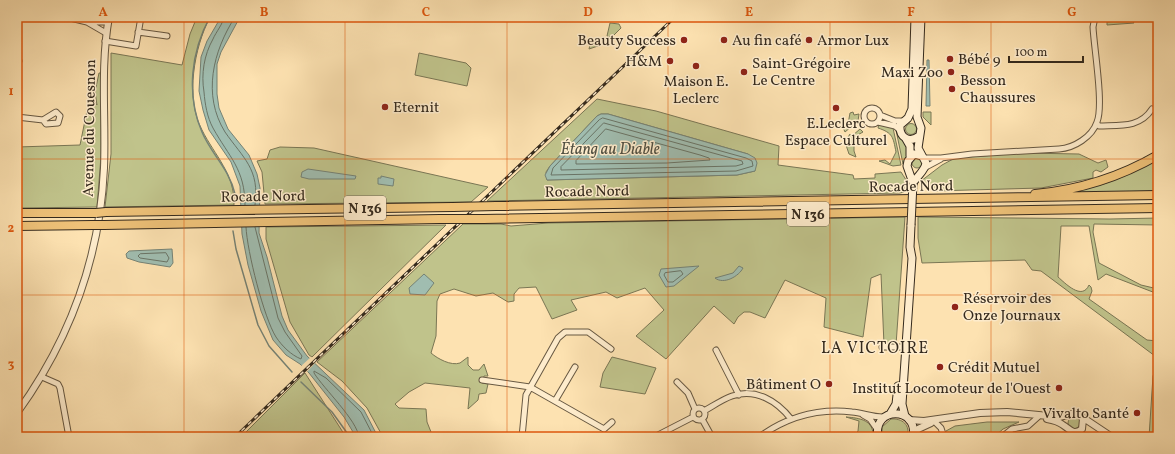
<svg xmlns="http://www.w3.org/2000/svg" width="1175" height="454" font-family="Vollkorn,serif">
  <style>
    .green { fill: #c0c38b; stroke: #7a7654; fill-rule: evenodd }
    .water { fill: #a0bdb0; stroke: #758275 }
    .pier { fill: #fde2b1 }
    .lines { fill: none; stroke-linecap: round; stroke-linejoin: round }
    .shore { stroke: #6a7466; stroke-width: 1 }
    .stream { stroke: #758275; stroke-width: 1.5 }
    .minor-casing { stroke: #675842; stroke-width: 7 }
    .tertiary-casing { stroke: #675842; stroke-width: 8 }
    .secondary-casing { stroke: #352a1d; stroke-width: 9 }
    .trunk-casing { stroke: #352a1d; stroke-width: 10 }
    .minor { stroke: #feeccc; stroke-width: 5 }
    .tertiary { stroke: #feeccc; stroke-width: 6 }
    .secondary { stroke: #feeccc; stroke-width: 7 }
    .trunk { stroke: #eec178; stroke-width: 8 }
    .rail-casing { stroke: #352a1d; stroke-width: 3 }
    .rail { stroke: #feeccc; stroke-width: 1.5; stroke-dasharray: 4.5; stroke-linecap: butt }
    .secondary-bridge-casing { stroke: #352a1d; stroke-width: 9; stroke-linecap: butt }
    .trunk-bridge-casing { stroke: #352a1d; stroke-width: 10; stroke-linecap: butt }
    .secondary-bridge { stroke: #feeccc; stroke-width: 7 }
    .trunk-bridge { stroke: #eec178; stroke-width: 8 }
    .grid { fill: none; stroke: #df570d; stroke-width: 1; stroke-opacity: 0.55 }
    .poi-dot { fill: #8f2418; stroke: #feeccc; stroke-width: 1.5 }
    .labels { text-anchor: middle; stroke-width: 3; stroke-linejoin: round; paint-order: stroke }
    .shield { fill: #feeccc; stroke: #716452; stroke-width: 1 }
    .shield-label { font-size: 14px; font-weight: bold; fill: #352a1d }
    .poi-label { font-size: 15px; fill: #352a1d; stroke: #feeccc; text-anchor: start }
    .street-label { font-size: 15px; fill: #352a1d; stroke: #feeccc }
    .water-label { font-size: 16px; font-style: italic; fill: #504f42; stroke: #feeccc }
    .neighbourhood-label { font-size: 16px; letter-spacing: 1px; fill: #352a1d; stroke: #feeccc }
    .neatline { fill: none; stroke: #df570d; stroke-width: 1.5 }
    .grid-label { font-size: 13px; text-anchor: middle; font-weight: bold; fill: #df570d }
  </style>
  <rect width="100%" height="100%" fill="#fde2b1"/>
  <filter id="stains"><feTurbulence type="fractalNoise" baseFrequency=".005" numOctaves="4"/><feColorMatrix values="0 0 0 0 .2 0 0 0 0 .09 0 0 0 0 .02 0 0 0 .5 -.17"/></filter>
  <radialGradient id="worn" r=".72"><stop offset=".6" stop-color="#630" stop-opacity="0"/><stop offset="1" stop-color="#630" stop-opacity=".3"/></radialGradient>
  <!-- green -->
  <path class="green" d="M 197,17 L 210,17 C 194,48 185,98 202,130 C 215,156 235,174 234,205 L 105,207 L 111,154 L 111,53 L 182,65 L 190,34 Z
    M 1132,20 L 1134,23 L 1107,25 L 1107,22 Z
    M 610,23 L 619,24 L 621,28 L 614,35 L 609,37 L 607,36 Z
    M 591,41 L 599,43 L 601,45 L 589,49 Z
    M 419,53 L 466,63 L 471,68 L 467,86 L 415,75 Z
    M 99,73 L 101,73 L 101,156 L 97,207 L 17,208 L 17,147 L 80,145 L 89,101 L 94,101 L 97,105 L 95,92 Z
    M 597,99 L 656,111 L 779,146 L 778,165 L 853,175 L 854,179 L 875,178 L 875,174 L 901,172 C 908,183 907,179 904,192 L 900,193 L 487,201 ZM 601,114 L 608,114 L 748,154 L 755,171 L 737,175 L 547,180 L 546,172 L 550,166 L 597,116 Z
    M 853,112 L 854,115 L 859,114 L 858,121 L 845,132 L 842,125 L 848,124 L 850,113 Z
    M 923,112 L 931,112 L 931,125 L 923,117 Z
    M905.5 129a5.5 5.5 0 1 1 11 0a5.5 5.5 0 1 1-11 0Z
    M 879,124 L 893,128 L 901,165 L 893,166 L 879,161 L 885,160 L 890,164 L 896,152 C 893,137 893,133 878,128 Z
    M 860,129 L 863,132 L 854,137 L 854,151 L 856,157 L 849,154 L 845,142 L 850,134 L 852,136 Z
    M 896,130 L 907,144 L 908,154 L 903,164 Z
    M 280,147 L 314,148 L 488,187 L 471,202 L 265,204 L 262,172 L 257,161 L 267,159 L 270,150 Z
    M 1023,153 L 1079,154 L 1098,163 L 1106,160 L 1108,167 L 1101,172 L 1096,170 L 1093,172 L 1093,178 L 1041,188 L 934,191 L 921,184 L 921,181 L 942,165 L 955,158 Z
    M912 163a5 5 0 1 1 10 0a5 5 0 1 1-10 0Z
    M 1158,158 L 1158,191 L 1073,193 L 1073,191 Z
    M 905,217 L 896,345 L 884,345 L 881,274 L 871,278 L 863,337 L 824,327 L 826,298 L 785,280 L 765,318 L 750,312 L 744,312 L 738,317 L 734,324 L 714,306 L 666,359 L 636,336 L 664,310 L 645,288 L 617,298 L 606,292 L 571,300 L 577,310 L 552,319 L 536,287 L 519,288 L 514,294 L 514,301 L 508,302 L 493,293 L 476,296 L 454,289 L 440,294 L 437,301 L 436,336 L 431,353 C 438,359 451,366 460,363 C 463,361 465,359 468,357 L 468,365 L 473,370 L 479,370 L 484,364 L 488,376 L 484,376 L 482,383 L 488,384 L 486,393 L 479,394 L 478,400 L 468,409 L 470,388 L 425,383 L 409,392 L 395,404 L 399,408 L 426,409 L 427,422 L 433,437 L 383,437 L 367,408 L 342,381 L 317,362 L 463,224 L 501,224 L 511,226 L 548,223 Z
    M 918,217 L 1110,219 L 1158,218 L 1158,225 L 1094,224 L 1093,232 L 1099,263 L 1141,285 L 1158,289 L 1158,294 L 1106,274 L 1098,280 L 1089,226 L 1061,226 L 1058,277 C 1065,283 1082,301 1089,285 L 1091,287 L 1092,291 L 1089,299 L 1147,340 L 1158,341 L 1158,437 L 1149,437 L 1153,376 L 1157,364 L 1155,356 L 1041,271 L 1032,270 L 1025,260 L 922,263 L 918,238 Z
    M 446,225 L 312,357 L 309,355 L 290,322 L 266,239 L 266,227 Z
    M 612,357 L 656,368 L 645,394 L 600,387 L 603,373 Z
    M 305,373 L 346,437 L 250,437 L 246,432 Z
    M1068 423a6 6 0 1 1 12 0a6 6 0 1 1-12 0Z
    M 846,417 C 860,418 874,420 873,437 L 855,437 L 854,436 L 858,431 L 859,421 Z
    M 891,419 C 902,418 911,425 907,437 L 882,437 L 882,427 Z
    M 987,422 L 1019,422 L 1003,429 L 994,437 L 946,436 L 946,431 L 955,426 Z"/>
  <!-- water -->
  <path class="water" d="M 221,17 L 240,17 L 221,52 L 217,64 L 217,94 L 219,108 L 228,129 L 249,155 L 257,174 L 260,188 L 259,233 L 267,257 L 282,316 L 288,330 L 307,356 L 364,410 L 378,437 L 356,437 L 344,417 L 309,373 L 300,364 L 286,355 L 273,340 L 261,311 L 248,265 L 242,234 L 240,186 L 231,162 L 209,130 L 203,110 L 199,91 L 201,57 L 207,41 Z
    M 927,60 L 929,60 L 930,106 L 926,106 Z
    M 601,114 L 608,114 L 748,154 L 755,158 L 757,163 L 755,171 L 737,175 L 547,180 L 545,175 L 550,166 L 597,116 Z
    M 308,169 L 356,176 L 355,179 L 309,179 L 301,177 L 302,172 Z
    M 381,176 L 394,179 L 393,186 L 378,184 L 378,178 L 381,178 Z
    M 172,249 L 173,263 L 170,267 L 139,262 L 127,258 L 126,254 L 129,251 Z
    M 699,266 L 674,286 L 666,287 L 659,275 L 661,269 Z
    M 739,266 L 743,268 C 739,276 724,285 715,278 L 733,273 Z
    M 424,274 L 434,283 L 425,295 L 410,294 L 409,288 Z"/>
  <!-- pier -->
  <path class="pier" d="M 239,205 L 261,205 L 261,227 L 240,227 Z
    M 311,357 L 316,362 L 306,373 L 300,367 Z"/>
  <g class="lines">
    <!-- shore -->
    <path class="shore" d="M 224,17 C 223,24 216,32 213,39 C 204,55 201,74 204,92 C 205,104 207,117 213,128 C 229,157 245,169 245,205
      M 235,17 C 213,51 202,95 225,132 C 243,158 260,169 255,205
      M 603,118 L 746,158 L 752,161 L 753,166 L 736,171 L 551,175 L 553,168 L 599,120 Z
      M 604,123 L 742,161 L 743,164 L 736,166 L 561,170 L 561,167 Z
      M 606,129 L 700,155 L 709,158 L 710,160 L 667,163 L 576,164 L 576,161 Z
      M 246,227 C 247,251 264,318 276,337 C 282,346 291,355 301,359 L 302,356 L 285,332 L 278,318 L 255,227
      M 166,253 L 169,258 L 167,262 L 140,258 L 138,256 L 140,254 Z
      M 681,271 L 683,274 L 673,282 L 668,282 L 664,275 L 665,273 Z
      M 359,437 C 357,420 324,389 314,373 L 314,371 L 326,378 L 361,412 L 374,437"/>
    <!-- stream -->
    <path class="stream" d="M 210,17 C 191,51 186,95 202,132 C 211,154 229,168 235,194
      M 233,231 L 236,249 L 258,325 L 269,346 L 292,372
      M 301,382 L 332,412 L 350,437"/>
    <!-- minor casing -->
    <g class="minor-casing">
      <path id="minor" d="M 66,17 L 87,22 L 108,22
        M 1095,18 L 1110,17
        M 87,22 L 106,33
        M 138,32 L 167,36
        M 105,41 L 136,46 L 141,17
        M 17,59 L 19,61 L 17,67
        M864 116a8 8 0 1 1 16 0a8 8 0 1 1-16 0Z
        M 56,112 L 60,116 L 58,123 L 46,124 L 43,120 Z
        M 880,115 L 895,121 L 903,121
        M 17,117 L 43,120
        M 878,122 L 895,126 L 900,130
        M 1097,124 L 1099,126 C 1120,125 1140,128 1152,109
        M 924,158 L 941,158 L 972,154 L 1059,149 C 1074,148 1092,137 1097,122 C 1104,105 1094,48 1093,27 L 1095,17
        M 926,167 L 941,159
        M 882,347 L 902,347
        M 716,350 L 739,395
        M 42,377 L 58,384 L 60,388 L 69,437
        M 482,380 L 530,387 L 604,429 L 612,422
        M 677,382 L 688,393 L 695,409
        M 555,401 L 575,367
        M693 414a6 6 0 1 1 12 0a6 6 0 1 1-12 0Z
        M 704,411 C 713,406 723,399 732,396 C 756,388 777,401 791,419
        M 863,415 L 870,419 L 877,429
        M 702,419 L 712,437
        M 935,422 L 941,428 L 944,437
        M 656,436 L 693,417
        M 522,437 L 526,395 L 558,338 L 565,332 L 588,332 L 611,349
        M 759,437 C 787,417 818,408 852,412 C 863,413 875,418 885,417
        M 1002,437 L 1012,429 L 1028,426 L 1038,417"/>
    </g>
    <!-- tertiary casing -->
    <g class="tertiary-casing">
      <path id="tertiary" d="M 17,413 C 69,341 100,258 104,168 C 106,118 100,67 109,17
        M 1047,419 C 1053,420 1058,421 1063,425 C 1070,429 1073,436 1082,429 L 1083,419
        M 909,420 L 924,421 L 980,413 L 1007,412 L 1059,417 L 1076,413 L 1112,437
        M 913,436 L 918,429 L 931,423"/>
    </g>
    <!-- secondary casing -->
    <g class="secondary-casing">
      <path id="secondary" d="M 915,17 L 912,109 L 908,118 L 900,125 C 899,137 909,144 919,136
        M 906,139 L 910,146 L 910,156
        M 913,183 C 917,176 925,171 926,163 L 918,148 L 921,128 L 917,117 L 921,17
        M 913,183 L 907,166 L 908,161 L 914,154 L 922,156
        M 890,414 L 896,404 L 898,386
        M 905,416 L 902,404 L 912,258 L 910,247 L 911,225
        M 878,437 C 872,406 919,406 913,437"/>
    </g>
    <!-- trunk casing -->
    <g class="trunk-casing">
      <path id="trunk" d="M 1035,194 C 1079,190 1120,177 1158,155
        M 496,206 L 1158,195
        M 106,212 L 453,207
        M 17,213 L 96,213
        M 483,219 L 1158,208
        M 104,225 L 440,219
        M 17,226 L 93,225"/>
    </g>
    <!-- minor -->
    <use href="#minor" class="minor"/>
    <!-- tertiary -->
    <use href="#tertiary" class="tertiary"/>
    <!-- secondary -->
    <use href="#secondary" class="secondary"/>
    <!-- trunk -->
    <use href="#trunk" class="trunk"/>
    <!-- rail casing -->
    <g class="rail-casing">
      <path id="rail" d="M 235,437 L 675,17"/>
    </g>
    <!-- rail -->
    <use href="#rail" class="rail"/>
    <!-- secondary-bridge casing -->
    <g class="secondary-bridge-casing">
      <path id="secondary-bridge" d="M 911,225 L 913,183"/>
    </g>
    <!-- trunk-bridge casing -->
    <g class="trunk-bridge-casing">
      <path id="trunk-bridge" d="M 453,207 L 496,206
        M 96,213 L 106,212
        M 440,219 L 483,219
        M 93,225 L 104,225"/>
    </g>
    <!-- secondary-bridge -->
    <use href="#secondary-bridge" class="secondary-bridge"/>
    <!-- trunk-bridge -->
    <use href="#trunk-bridge" class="trunk-bridge"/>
  </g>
  <!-- grid -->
  <path class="grid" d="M 184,17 L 184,437M 345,17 L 345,437M 507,17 L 507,437M 668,17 L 668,437M 830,17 L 830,437M 991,17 L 991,437M 17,159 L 1158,159M 17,295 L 1158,295"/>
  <!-- markers -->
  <g class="poi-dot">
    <circle cx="684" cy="40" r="4"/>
    <circle cx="724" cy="40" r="4"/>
    <circle cx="809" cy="40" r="4"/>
    <circle cx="950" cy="59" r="4"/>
    <circle cx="670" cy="61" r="4"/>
    <circle cx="696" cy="66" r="4"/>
    <circle cx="744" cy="72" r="4"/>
    <circle cx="951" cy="72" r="4"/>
    <circle cx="952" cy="89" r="4"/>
    <circle cx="385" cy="107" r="4"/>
    <circle cx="836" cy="108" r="4"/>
    <circle cx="955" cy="307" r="4"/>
    <circle cx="940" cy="367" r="4"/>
    <circle cx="829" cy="384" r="4"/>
    <circle cx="1059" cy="388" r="4"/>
    <circle cx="1137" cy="413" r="4"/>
  </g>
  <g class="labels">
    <!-- shield labels -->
    <g class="shield">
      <rect x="344" y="196" width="42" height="24" rx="3"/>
      <rect x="787" y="202" width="42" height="24" rx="3"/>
    </g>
    <g class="shield-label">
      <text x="365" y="213">N 136</text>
      <text x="808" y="219">N 136</text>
    </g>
    <!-- poi labels -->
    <g class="poi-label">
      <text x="676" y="45" text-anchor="end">Beauty Success</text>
      <text x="732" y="45">Au fin café</text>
      <text x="817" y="45">Armor Lux</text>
      <text x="958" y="64">Bébé 9</text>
      <text x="662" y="66" text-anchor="end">H&amp;M</text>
      <text x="752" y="68">Saint-Grégoire<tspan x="752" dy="17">Le Centre</tspan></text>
      <text x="943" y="77" text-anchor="end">Maxi Zoo</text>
      <text x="960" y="85">Besson<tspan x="960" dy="17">Chaussures</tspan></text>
      <text x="696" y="86" text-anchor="middle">Maison E.<tspan x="696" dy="17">Leclerc</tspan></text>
      <text x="393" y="112">Eternit</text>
      <text x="836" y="128" text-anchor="middle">E.Leclerc<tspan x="836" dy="17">Espace Culturel</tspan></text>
      <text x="963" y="303">Réservoir des<tspan x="963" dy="17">Onze Journaux</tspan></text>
      <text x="948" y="372">Crédit Mutuel</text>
      <text x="821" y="389" text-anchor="end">Bâtiment O</text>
      <text x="1051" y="393" text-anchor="end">Institut Locomoteur de l'Ouest</text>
      <text x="1129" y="418" text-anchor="end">Vivalto Santé</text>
    </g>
    <!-- street labels -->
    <g class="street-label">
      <text transform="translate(89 128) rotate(-89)" y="5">Avenue du Couesnon</text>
      <text transform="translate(911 186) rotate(-1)" y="5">Rocade Nord</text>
      <text transform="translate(587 191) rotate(-1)" y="5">Rocade Nord</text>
      <text transform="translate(263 196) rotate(-1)" y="5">Rocade Nord</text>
    </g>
    <!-- water labels -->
    <g class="water-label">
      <text x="610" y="154">Étang au Diable</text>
    </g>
    <!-- neighbourhood labels -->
    <g class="neighbourhood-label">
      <text x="875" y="353">LA VICTOIRE</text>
    </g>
  </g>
  <!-- margin -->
  <rect width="1175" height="454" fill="none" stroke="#fde2b1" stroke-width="44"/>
  <!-- scale -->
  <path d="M1009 56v6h74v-6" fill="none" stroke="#352a1d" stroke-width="2"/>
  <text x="1015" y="56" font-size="12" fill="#352a1d" stroke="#feeccc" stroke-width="3" paint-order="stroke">100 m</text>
  <rect x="22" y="22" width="1131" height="410" class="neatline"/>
  <g class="grid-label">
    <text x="103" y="16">A</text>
    <text x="264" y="16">B</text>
    <text x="426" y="16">C</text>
    <text x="588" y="16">D</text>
    <text x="749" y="16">E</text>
    <text x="911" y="16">F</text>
    <text x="1072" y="16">G</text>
    <text x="11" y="95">1</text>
    <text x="11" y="232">2</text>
    <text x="11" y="368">3</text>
  </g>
  <rect width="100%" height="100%" filter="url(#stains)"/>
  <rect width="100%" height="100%" fill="url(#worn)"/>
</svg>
